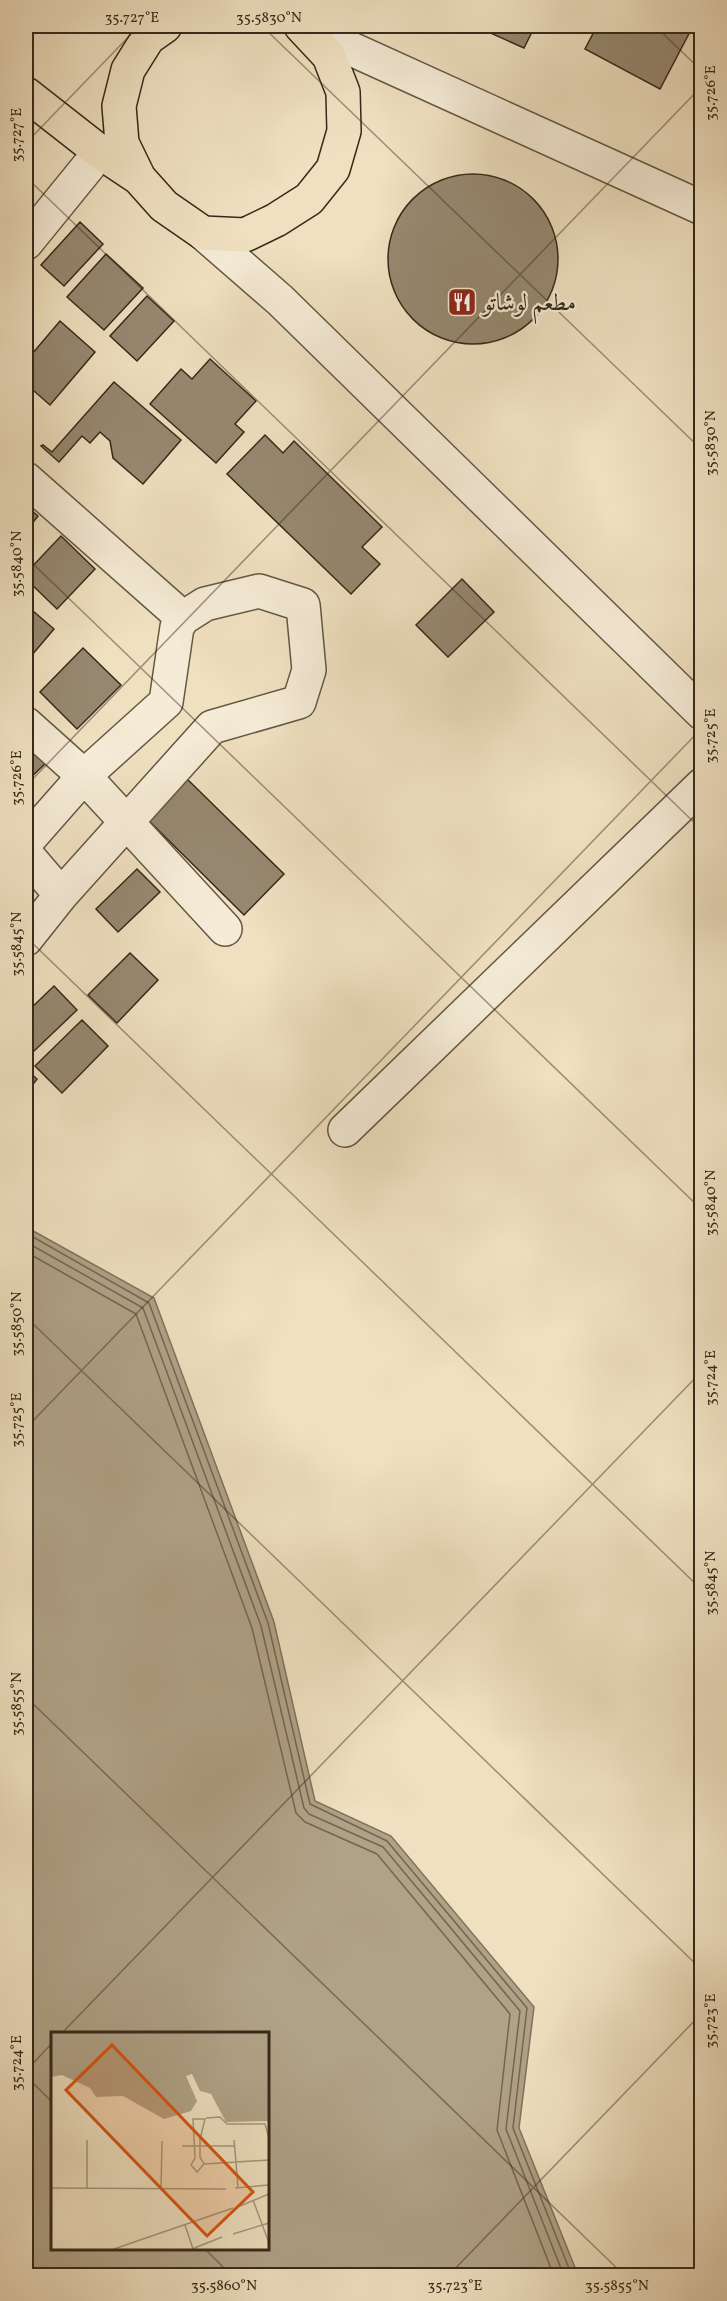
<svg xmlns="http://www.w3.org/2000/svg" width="727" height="2301" font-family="Vollkorn,Amiri,serif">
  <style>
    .water { fill: #b0a287; stroke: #7f725b; stroke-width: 1.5; fill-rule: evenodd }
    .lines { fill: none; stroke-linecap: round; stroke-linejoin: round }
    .shore { stroke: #736650; stroke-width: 1.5 }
    .building { fill: #968870; stroke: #362919; stroke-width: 1.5 }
    .minor-casing { stroke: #645743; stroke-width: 36 }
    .major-casing { stroke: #362919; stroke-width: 36 }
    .minor { stroke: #f5ebd6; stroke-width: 33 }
    .major { stroke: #efe0c0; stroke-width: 33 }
    .ticks { fill: none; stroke: #362919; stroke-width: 1.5; stroke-opacity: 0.45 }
    .labels { text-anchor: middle; stroke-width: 4.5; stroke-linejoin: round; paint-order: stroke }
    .poi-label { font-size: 24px; fill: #362919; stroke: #f5ebd6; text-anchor: start }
    .inset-road { fill: none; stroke: #a5977d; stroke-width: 1.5 }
    .view { fill: #d6540d; fill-opacity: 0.15; stroke: #d6540d; stroke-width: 3 }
    .inset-edge { fill: none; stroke: #362919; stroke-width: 3 }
    .neatline { fill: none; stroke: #362919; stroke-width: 2 }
    .ticks-label { font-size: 15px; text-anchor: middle; fill: #362919 }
  </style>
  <rect width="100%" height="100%" fill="#efe0c0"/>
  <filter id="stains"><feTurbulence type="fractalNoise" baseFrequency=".00333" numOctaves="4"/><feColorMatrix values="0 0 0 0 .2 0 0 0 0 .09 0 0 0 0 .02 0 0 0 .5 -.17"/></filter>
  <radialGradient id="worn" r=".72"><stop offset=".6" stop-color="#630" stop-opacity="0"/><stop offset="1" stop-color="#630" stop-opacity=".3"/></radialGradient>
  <!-- water -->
  <path class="water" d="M 26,1227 L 154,1298 L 274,1622 L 315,1801 L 391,1836 L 534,2007 L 519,2128 L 578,2275 L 26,2275 ZM 52,2034 L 267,2034 L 267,2248 L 52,2248 Z"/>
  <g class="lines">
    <!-- shore -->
    <path class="shore" d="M 26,1233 L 149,1303 L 268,1623 L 310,1804 L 387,1841 L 527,2008 L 513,2128 L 572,2276
      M 26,1242 L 143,1308 L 261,1626 L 304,1808 L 309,1814 L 383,1847 L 520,2011 L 506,2129 L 564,2276
      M 26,1252 L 136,1314 L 252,1628 L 296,1813 L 305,1822 L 377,1854 L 510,2014 L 497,2130 L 554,2276"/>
  </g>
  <!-- building -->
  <path class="building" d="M 475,26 L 535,26 L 524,48 Z
    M 597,26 L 693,26 L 660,89 L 585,49 Z
    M388 259a85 85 0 1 1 170 0a85 85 0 1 1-170 0Z
    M 80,222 L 103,244 L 64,286 L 41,265 Z
    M 106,254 L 143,288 L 104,330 L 67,297 Z
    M 147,296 L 174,321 L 137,361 L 110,336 Z
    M 60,321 L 95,352 L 50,405 L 26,384 L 26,361 Z
    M 210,359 L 256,401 L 235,424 L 244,432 L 216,463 L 150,404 L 181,369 L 192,379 Z
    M 114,382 L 181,440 L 143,484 L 113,458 L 110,441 L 100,432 L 90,443 L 82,436 L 59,462 L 41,446 L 43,445 L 52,452 Z
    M 265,435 L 283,453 L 294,441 L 382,527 L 362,547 L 380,564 L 351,594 L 227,474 Z
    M 26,506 L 38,516 L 26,531 Z
    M 61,536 L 95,569 L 57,609 L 26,579 L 26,573 Z
    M 462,579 L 494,612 L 448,657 L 416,625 Z
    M 26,605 L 54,629 L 26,662 Z
    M 83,648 L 121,685 L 77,729 L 40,692 Z
    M 26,738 L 48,761 L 26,782 Z
    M 185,777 L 284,874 L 244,915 L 145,817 Z
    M 137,869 L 160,892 L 118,932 L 96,909 Z
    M 130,953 L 158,980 L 117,1023 L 88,995 Z
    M 54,986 L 77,1010 L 32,1053 L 26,1046 L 26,1013 Z
    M 82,1020 L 108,1046 L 62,1093 L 35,1066 Z
    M 26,1069 L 37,1079 L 26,1093 Z"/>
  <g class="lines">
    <!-- minor casing -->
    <g class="minor-casing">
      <path id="minor" d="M 303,27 L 702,208
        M 203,233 L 280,300 L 702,713
        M 26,243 L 100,152
        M 26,479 L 183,618
        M 26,724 L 84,776 L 225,929
        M 26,842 L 84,776 L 166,702 L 177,627 L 183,618 L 205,604 L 259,591 L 303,605 L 309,670 L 299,702 L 212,727 L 61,895 L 26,939
        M 26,854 L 61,895
        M 345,1130 L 702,785"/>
    </g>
    <!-- major casing -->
    <g class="major-casing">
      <path id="major" d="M 165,26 L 148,38 L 128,70 L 119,106 L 122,143 L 139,178 L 164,206 L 203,233 L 245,235 L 276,220 L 309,199 L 333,169 L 344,131 L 343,92 L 329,56 L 301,26
        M 26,94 L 100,152 L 139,178"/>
    </g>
    <!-- minor -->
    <use href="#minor" class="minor"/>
    <!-- major -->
    <use href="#major" class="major"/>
  </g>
  <!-- ticks -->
  <path class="ticks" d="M 262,26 L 702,450M 655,26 L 702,71M 26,143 L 139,26M 26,177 L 702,830M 26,557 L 702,1210M 26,786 L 702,86M 26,937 L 702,1590M 26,1317 L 702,1970M 26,1428 L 702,728M 26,1697 L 625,2276M 61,2034 L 702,1371M 26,2071 L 52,2043M 26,2076 L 52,2102M 204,2248 L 232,2276M 448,2276 L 702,2013"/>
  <!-- icons -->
  <defs>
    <g id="restaurant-square" transform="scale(1.5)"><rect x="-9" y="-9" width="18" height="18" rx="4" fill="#8f2418" stroke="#f5ebd6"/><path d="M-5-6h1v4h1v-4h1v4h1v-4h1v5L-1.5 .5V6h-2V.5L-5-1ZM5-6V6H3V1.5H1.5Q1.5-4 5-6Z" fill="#fff"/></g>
  </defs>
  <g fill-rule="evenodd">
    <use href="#restaurant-square" x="462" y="302"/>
  </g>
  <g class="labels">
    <!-- poi labels -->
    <g class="poi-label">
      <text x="483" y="310">مطعم لوشاتو</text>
    </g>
  </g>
  <!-- overview -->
  <g transform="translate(51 2032)">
    <rect width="218" height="218" fill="#efe0c0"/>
    <path d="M 0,0 L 217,0 L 217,89 L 175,90 L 160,62 L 149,59 L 141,42 L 135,44 L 146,69 L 140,79 L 113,87 L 72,64 L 45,65 L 39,56 L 11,43 L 0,45 Z" fill="#b0a287"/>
    <path class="inset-road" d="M 155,86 L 169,85 L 176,92 L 214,92 L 218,106M 142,87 L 154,87 L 149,107 L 149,125 L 153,132 L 146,140 L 140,133 L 144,126 ZM 131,114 L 183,114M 153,132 L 185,130 L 183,108M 0,156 L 175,157M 36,156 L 36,108M 184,156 L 218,153M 187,156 L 185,130 L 218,128M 110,157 L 111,109M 202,168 L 218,211M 189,174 L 218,162M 134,193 L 142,217M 182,202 L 218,191M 63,217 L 182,176M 141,217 L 171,205"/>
    <path class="view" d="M 61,13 L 202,160 L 156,204 L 15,58 Z"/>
    <rect width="218" height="218" class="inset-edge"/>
  </g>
  <!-- margin -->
  <rect width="727" height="2301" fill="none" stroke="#efe0c0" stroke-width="66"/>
  <rect x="33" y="33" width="661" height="2235" class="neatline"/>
  <g class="ticks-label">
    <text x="132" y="22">35.727°E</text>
    <text x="269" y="22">35.5830°N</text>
    <text transform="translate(710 93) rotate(-90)" y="5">35.726°E</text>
    <text transform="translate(16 135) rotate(-90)" y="5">35.727°E</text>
    <text transform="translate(710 443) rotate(-90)" y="5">35.5830°N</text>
    <text transform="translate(16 564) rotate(-90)" y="5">35.5840°N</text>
    <text transform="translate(710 736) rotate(-90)" y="5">35.725°E</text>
    <text transform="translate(16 778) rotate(-90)" y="5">35.726°E</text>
    <text transform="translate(16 944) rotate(-90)" y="5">35.5845°N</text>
    <text transform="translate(710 1203) rotate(-90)" y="5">35.5840°N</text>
    <text transform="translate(16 1324) rotate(-90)" y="5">35.5850°N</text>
    <text transform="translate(710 1378) rotate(-90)" y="5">35.724°E</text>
    <text transform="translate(16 1420) rotate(-90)" y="5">35.725°E</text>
    <text transform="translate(710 1583) rotate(-90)" y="5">35.5845°N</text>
    <text transform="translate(16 1704) rotate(-90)" y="5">35.5855°N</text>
    <text transform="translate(710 2021) rotate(-90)" y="5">35.723°E</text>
    <text transform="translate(16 2063) rotate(-90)" y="5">35.724°E</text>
    <text x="224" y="2290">35.5860°N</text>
    <text x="455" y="2290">35.723°E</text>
    <text x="617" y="2290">35.5855°N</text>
  </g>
  <rect width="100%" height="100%" filter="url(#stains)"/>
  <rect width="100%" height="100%" fill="url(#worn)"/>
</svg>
